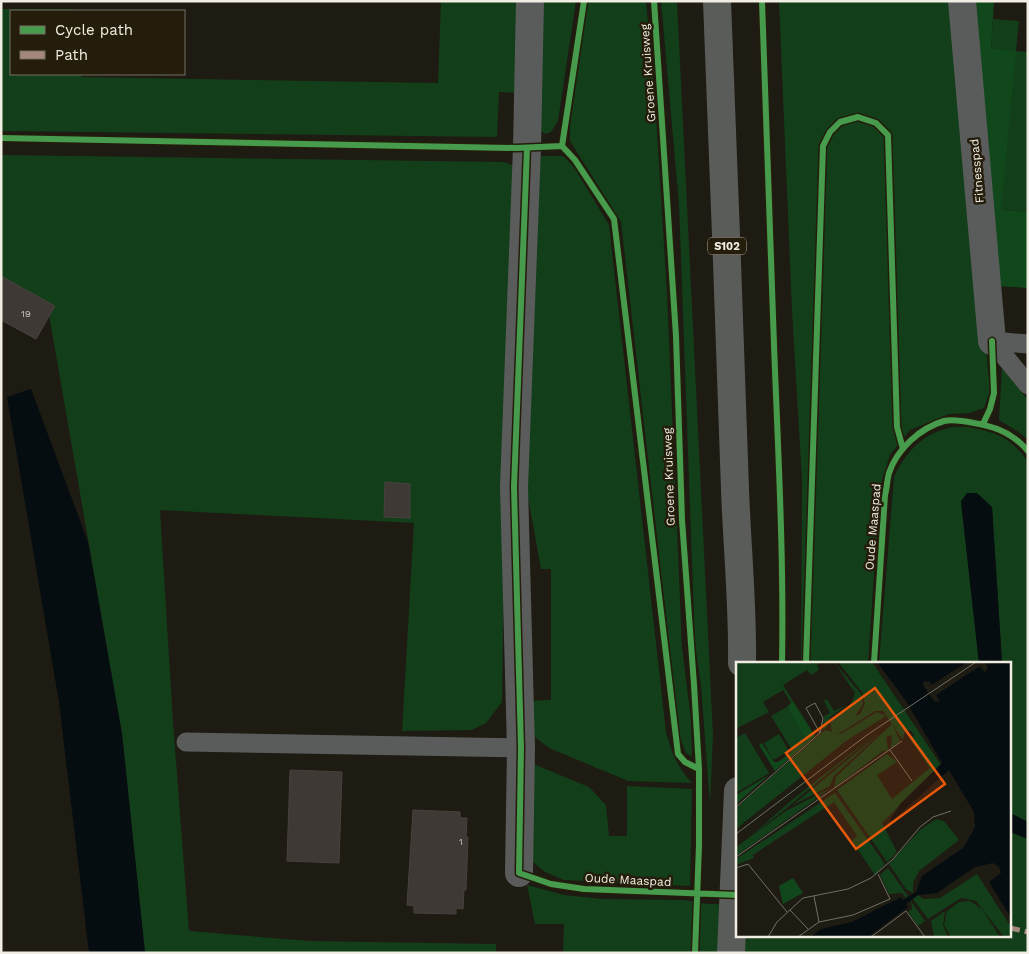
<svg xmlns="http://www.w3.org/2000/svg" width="1029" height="954" font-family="'Work Sans',sans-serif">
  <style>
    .green { fill: #133e1a }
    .forest { fill: #10481c }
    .water { fill: #050d10 }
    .building { fill: #3f3935; stroke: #47423f }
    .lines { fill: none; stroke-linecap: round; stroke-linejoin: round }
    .lane { stroke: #5a5c5c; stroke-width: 19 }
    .street { stroke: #5a5c5c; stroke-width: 28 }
    .primary { stroke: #5a5c5a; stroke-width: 28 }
    .quiet { stroke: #a5887d; stroke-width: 5; stroke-dasharray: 10 5; stroke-linecap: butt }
    .cycleway-casing { stroke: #241d0c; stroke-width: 9 }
    .cycleway { stroke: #469c4c; stroke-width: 6 }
    .labels { text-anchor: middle; stroke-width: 5; stroke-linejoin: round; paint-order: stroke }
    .number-label { font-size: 10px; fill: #c4c0b7 }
    .shield { fill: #241d0c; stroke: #b4afa2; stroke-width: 1 }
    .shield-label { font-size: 11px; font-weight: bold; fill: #f1ede2 }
    .street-label { font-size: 12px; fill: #f1ede2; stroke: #241d0c }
    .inset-road { fill: none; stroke: #726f65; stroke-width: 1 }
    .view { fill: #e8590c; fill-opacity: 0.15; stroke: #e8590c; stroke-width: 2.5 }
    .inset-edge { fill: none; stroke: #f1ede2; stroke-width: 2.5 }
  </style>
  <rect width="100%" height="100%" fill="#1e1b12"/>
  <!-- green -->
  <path class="green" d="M 441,1 L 522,1 L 519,93 L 499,92 L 497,137 L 1,131 L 1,9 L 74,9 L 74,11 L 11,11 L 11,74 L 81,74 L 81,77 L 438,83 Z
    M 542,1 L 576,1 L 558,121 L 551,132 L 545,134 L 538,129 Z
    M 588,1 L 646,1 L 655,99 L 667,294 L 682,647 L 691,720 L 692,757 L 686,753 L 680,738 L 621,222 L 570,141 L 570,126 Z
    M 661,1 L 677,1 L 713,735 L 710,804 L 701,685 L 695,645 L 679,204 Z
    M 779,1 L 954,1 L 990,391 L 984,408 L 970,413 L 949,414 L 910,430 L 890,455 L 882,480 L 878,515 L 868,663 L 801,663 L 802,480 L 792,311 Z
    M 993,19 L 1019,21 L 1016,51 L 1028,52 L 1028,212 L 1001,210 L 991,49 Z
    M 1,155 L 504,162 L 512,165 L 517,173 L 505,495 L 502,702 L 486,723 L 472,730 L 402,731 L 414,523 L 160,510 L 173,722 L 189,931 L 309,941 L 496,944 L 496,953 L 145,953 L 122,734 L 48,309 L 26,317 L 1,321 Z
    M 542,156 L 563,156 L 574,167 L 609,225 L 666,732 C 672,753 677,767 692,783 L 628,781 L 549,748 L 535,737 L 529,721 L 528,701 L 551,700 L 551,569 L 541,569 L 526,486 L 536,162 Z
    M 1002,368 L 1028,400 L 1028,440 L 1020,433 L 999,420 Z
    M 969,427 C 997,433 1011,437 1028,462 L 1028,822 L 1010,813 L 1010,663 L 1002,663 L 992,507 L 961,501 L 979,663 L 879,663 L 894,477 C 904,455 920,436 945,429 C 952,426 961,427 969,427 Z
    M 531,763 L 589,787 L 606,805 L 609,836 L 627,836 L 627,786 L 692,789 L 690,886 L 564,880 L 545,872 L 533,862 Z
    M 1010,832 L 1028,839 L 1028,953 L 563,953 L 564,924 L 535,924 L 527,885 L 564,895 L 603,899 L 684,900 L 707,904 L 738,904 L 738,935 L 1010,935 Z"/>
  <!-- forest -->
  <path class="forest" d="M 971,1 L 994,1 L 991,49 L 1016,51 L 1001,210 L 1028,212 L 1028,288 L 997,286 Z"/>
  <!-- water -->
  <path class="water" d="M 31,389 L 88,542 L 122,734 L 145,953 L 89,953 L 59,702 L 7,397 Z
    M 967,493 L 977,493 L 992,507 L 1002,663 L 979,663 L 961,501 Z
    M 1010,813 L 1028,822 L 1028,839 L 1010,832 Z"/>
  <!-- building -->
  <path class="building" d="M 1,276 L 55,306 L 36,339 L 1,320 Z
    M 385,482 L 410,484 L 410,518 L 384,517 Z
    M 290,770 L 342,772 L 339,863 L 287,861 Z
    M 413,810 L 460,812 L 460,818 L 467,818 L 466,837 L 468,837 L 466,890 L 464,890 L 463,909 L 456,908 L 456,914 L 414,913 L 414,906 L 407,905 Z"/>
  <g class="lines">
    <!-- lane -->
    <path class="lane" d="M 992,341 L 1028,385
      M 992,341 L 1028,344
      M 186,742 L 521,748"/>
    <!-- street -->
    <path class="street" d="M 962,1 L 992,341
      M 519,873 L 521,748 L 514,487 L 527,148 L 530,1"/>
    <!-- primary -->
    <path class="primary" d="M 717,1 C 723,164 730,326 735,489 C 737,547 743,605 742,663
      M 731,953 L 738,791"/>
    <!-- quiet -->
    <path class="quiet" d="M 1010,928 L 1028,932"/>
    <!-- cycleway casing -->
    <g class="cycleway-casing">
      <path id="cycleway" d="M 654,1 L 676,336 L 682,520 L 694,685 L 699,769 L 699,845 L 695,953
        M 762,1 C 766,116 769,231 774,345 C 778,451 784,557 782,663
        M 1,138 L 516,148 L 562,146
        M 562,146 L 575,160 L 614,219 L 678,754 L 685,762 L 699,769
        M 562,146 L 584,1
        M 527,148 L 514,487 L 521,748 L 519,873 L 551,884 L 584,889 L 738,895
        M 983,424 L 990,409 L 994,393 L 992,341
        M 806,663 L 823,146 L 830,132 L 840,122 L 858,117 L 876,123 L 888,135 L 897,427 L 903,449
        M 874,663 L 885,495 C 887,488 887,480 889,473 C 897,449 920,428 944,421 C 953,419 964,421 974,423 C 995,426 1014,434 1028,451"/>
    </g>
    <!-- cycleway -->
    <use href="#cycleway" class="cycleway"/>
  </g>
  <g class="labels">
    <!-- number labels -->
    <g class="number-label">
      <text x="26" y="317">19</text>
      <text x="461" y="845">1</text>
    </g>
    <!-- shield labels -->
    <rect class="shield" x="708" y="237.5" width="38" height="17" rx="4"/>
    <g class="shield-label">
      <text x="727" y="250">S102</text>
    </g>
    <!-- street labels -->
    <g class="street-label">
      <text transform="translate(648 73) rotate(-94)" y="4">Groene Kruisweg</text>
      <text transform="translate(977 171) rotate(-95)" y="4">Fitnesspad</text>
      <text transform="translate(669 477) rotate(-92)" y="4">Groene Kruisweg</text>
      <text transform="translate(873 527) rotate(-85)" y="4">Oude Maaspad</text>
      <text transform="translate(628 880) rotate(3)" y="4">Oude Maaspad</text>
    </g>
  </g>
  <!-- overview -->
  <g transform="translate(736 662)">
    <rect width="275" height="275" fill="#1e1b12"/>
    <path d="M 0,0 L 84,0 L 81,3 L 83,8 L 75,13 L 71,8 L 47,23 L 57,39 L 55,41 L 47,28 L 27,40 L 33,50 L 1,66 ZM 98,0 L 126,33 L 127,42 L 119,54 L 124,52 L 129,42 L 126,30 L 102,0 L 136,0 L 205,103 L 146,161 L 161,190 L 151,200 L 101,128 L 151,92 L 161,100 L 141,113 L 156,137 L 194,106 L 174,77 L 178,73 L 174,68 L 168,71 L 167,78 L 147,49 L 139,49 L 104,71 L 96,70 L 94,58 L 115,42 L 119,31 ZM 91,37 L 98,49 L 111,43 L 94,55 L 91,65 L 86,68 L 88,54 L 94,51 L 88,39 ZM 51,45 L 72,79 L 54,93 L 56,88 L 35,54 ZM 141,50 L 150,54 L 110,79 L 0,167 L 0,146 L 89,68 L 105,72 ZM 156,62 L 164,79 L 155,86 L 156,73 L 150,75 L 152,87 L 149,90 L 148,88 L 98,126 L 100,115 ZM 147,66 L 42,153 L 16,173 L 56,138 ZM 9,71 L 33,111 L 0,131 L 0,76 ZM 144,71 L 98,114 L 94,124 L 57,143 ZM 43,72 L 53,89 L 37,98 L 28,81 ZM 95,126 L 0,194 L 0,185 L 50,149 ZM 99,131 L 149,202 L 139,213 L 116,179 L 121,174 L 98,140 L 17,193 L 18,196 L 0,203 L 0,197 ZM 200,157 L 208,159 L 223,178 L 183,209 L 177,221 L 177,231 L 170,227 L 153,202 L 184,168 ZM 152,206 L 172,234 L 170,236 L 166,231 L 153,232 L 144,213 ZM 241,212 L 275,265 L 275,275 L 268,275 L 240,239 L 225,236 L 192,257 L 177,237 L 182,233 L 187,237 L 204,236 ZM 175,239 L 189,259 L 182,264 L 172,250 L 176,247 ZM 234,239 L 246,247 L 264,275 L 215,275 L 208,263 L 211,249 L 223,240 ZM 209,249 L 207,263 L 212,275 L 198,275 L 195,259 Z" fill="#133e1a"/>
    <path d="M 57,39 L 79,74 L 39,109 L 23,83 L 26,81 L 38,100 L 42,100 L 71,79 L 51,45 ZM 33,113 L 0,142 L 0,133 ZM 57,216 L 67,231 L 47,242 L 43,224 Z" fill="#10481c"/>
    <path d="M 141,0 L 239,0 L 249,10 L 252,6 L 249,0 L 275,0 L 275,256 L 253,220 L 265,211 L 263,205 L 257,201 L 239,205 L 201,231 L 182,233 L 170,242 L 172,245 L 132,275 L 75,275 L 85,267 L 116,260 L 165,235 L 167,238 L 180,230 L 186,214 L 227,186 L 239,165 L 238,150 L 213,108 L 156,159 L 154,158 L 164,142 L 206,101 L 170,39 ZM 188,19 L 194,20 L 204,40 L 198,39 L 187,23 Z" fill="#050d10" fill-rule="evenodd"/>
    <path d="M 231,0 L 242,0 L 244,4 L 200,33 L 194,24 Z" fill="#1e1b12"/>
    <path class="inset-road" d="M 154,88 L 176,119M 0,145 L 84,71 L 87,56 L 79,41 L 70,46 L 84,71M 0,172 L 131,73 L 240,0M 0,195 L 166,79M 0,206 L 12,202 L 51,250M 78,234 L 83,260M 54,248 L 72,267M 32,275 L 41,260 L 67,236 L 112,227 L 135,216 L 157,197 L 184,165 L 197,155 L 215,149M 62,275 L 83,260 L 117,253 L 154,237 L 142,212M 135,275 L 170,249 L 189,275"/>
    <path class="view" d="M 139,26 L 209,122 L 120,187 L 50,91 Z"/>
    <rect width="275" height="275" class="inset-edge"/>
  </g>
  <!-- border -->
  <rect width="1029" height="954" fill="none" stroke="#f1ede2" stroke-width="5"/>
  <!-- legend -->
  <rect x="10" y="10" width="175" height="65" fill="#241d0c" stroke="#767062"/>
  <rect x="20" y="26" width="25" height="8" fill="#469c4c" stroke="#767062"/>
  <text x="55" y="35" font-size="15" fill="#f1ede2">Cycle path</text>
  <rect x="20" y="51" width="25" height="8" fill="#a5887d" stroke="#767062"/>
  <text x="55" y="60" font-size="15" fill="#f1ede2">Path</text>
</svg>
